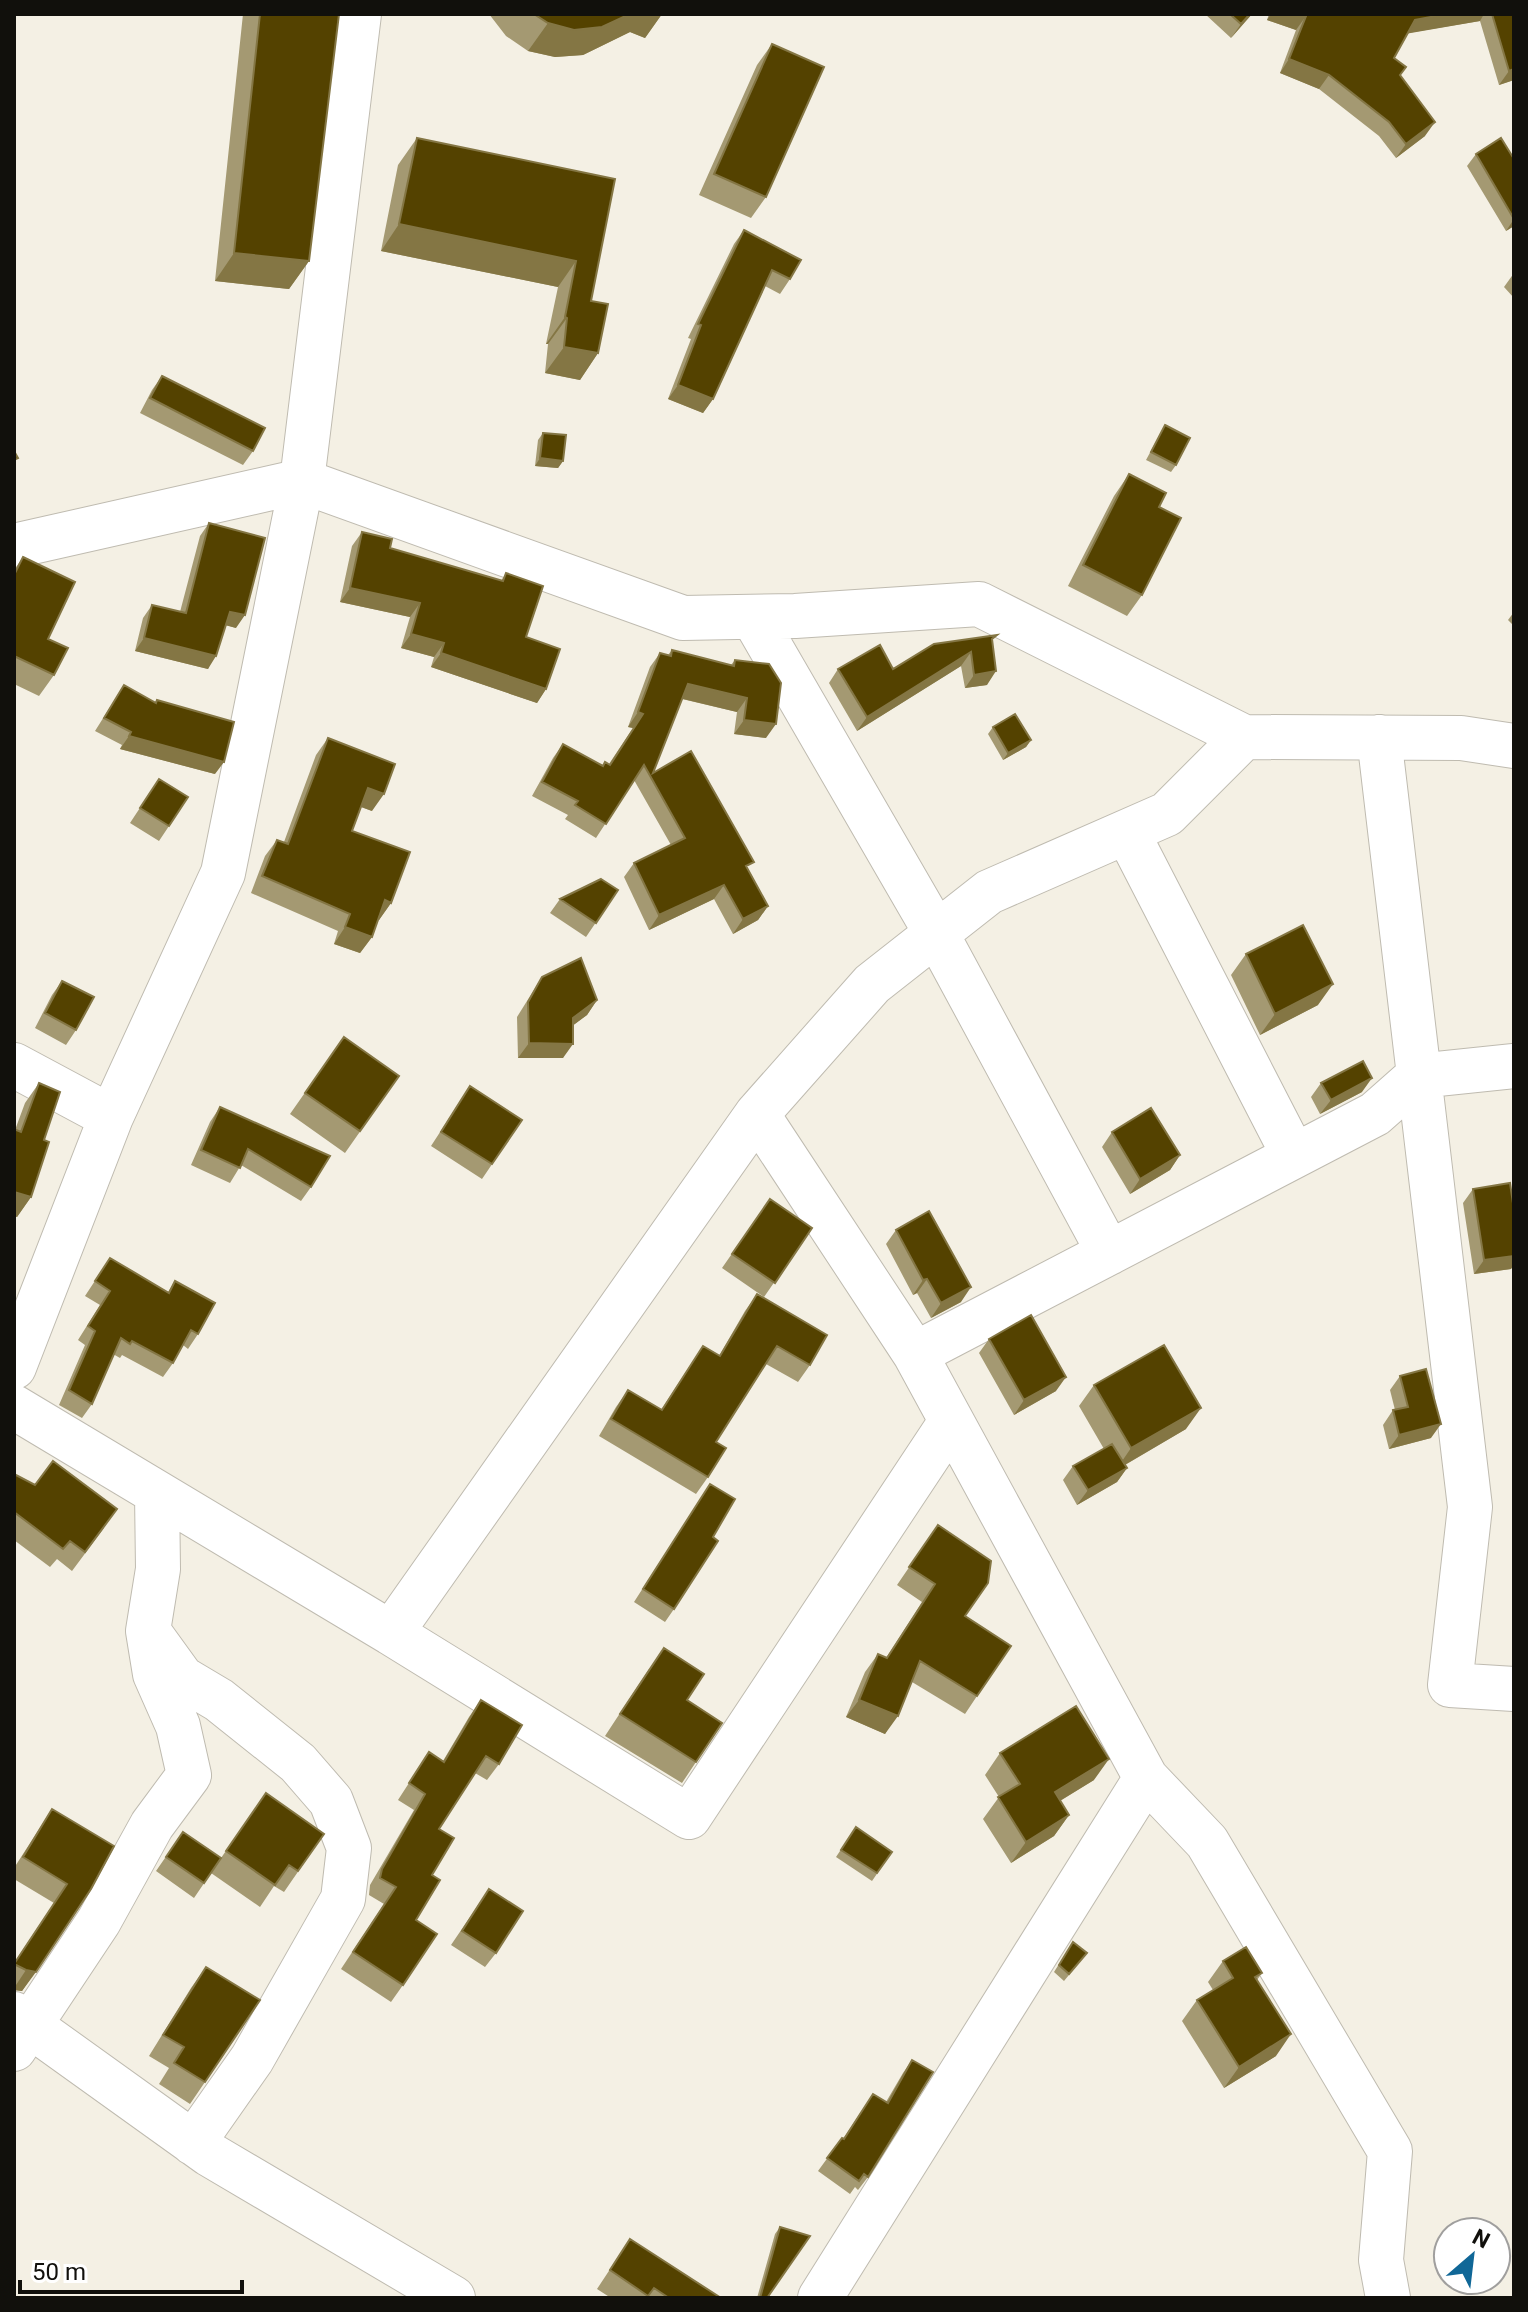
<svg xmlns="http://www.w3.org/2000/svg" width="1528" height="2312" font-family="Roboto,sans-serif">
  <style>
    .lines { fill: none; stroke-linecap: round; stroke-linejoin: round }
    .minor-casing { stroke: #bfbbb0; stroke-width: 46 }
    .minor { stroke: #fff; stroke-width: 44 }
    .wall { fill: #a49972 }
    .shaded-wall { fill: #847644 }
    .building { fill: #544200; stroke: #847644; stroke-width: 2 }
  </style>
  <rect width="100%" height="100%" fill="#f4f0e4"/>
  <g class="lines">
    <!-- minor casing -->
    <g class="minor-casing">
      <path id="minor" d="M 14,546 L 302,481 L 683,618 L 795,616 L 979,604 L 1244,737 L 1461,738 L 1514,746
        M 753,617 L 936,933 L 1109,1253
        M 1379,737 L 1470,1507 L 1450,1685 L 1514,1689
        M 1127,832 L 1294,1156
        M 14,1065 L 111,1117 L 14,1367
        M 757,1114 L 915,1354
        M 111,1117 L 223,873 L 302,481 L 359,14
        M 14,1407 L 391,1633 L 757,1114 L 872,984 L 989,892 L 1167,814 L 1244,737
        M 148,1631 L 182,1678 L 219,1700 L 298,1763 L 331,1801 L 349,1848 L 343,1899 L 252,2059 L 193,2143
        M 391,1633 L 689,1817 L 950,1423
        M 1146,1778 L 1207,1842 L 1390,2151 L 1381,2260 L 1388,2298
        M 14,2014 L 209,2154 L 453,2298
        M 14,2049 L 99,1921 L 152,1825 L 189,1775 L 178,1726 L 155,1674 L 148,1631 L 158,1569 L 157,1493
        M 820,2298 L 1146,1778 L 915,1354 L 1375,1114 L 1418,1076 L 1514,1066"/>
    </g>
    <!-- minor -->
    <use href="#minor" class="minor"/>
  </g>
  <!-- wall -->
  <path class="wall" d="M 243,14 L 339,14 L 309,261 L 289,289 L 215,281 Z
    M 489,14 L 662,14 L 645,38 L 630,32 L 583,55 L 555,57 L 528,51 L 506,36 Z
    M 1205,14 L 1252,14 L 1231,38 Z
    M 1269,14 L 1514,14 L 1514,80 L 1499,85 L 1480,21 L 1408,33 L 1394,58 L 1425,136 L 1396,158 L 1379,136 L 1319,89 L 1280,73 L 1296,30 L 1267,20 Z
    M 772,44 L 766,197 L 751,218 L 699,195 L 757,65 Z
    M 417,138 L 615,179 L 591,301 L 598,353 L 580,380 L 545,373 L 548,344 L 546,344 L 558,287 L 381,251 L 398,165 Z
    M 1476,154 L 1514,159 L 1514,226 L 1506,231 L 1467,166 Z
    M 744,230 L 790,279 L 780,294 L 765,286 L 713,399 L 703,413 L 668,399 L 691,339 L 688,338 L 734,244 Z
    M 1514,273 L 1514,298 L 1504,287 Z
    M 162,376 L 253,451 L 243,465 L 140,413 L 152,390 Z
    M 1165,425 L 1176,465 L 1171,472 L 1146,460 Z
    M 543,433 L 563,461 L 558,468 L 535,466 L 538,440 Z
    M 1129,474 L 1159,507 L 1142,595 L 1127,616 L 1068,586 L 1114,496 Z
    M 209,523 L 236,628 L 226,625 L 208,669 L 135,651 L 143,618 L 152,605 L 180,612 L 200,536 Z
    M 362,532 L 390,548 L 501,581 L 506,573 L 526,637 L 546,689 L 537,703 L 431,667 L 434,657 L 401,648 L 410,617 L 340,602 L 352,546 Z
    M 23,557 L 48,639 L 54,675 L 39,696 L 14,684 L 14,570 Z
    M 1514,612 L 1514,626 L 1508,620 Z
    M 992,642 L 987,685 L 965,688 L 961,666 L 857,731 L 829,683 L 838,669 L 893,669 Z
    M 672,650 L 731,665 L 735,660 L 766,738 L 734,734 L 737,712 L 682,699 L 653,773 L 748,869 L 768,906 L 758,920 L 733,934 L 714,899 L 649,930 L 624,877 L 634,863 L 671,845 L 634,780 L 596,838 L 565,819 L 568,815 L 532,796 L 553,758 L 563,744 L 603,766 L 609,764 L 633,728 L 628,727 L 650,667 L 660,653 L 668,655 Z
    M 124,685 L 155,703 L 157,700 L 215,774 L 120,749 L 122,745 L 95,731 Z
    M 993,727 L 1031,740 L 1026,747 L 1003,760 L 988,734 Z
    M 328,738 L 372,811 L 361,807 L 352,831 L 391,903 L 379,920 L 378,919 L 372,937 L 360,953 L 334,944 L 338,931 L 251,893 L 265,856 L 277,840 L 284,842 L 316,755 Z
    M 159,779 L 169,826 L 159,841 L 130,823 Z
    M 618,890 L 586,937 L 550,913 L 560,899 Z
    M 1246,954 L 1318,1005 L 1260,1035 L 1231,975 Z
    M 542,977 L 597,1000 L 587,1015 L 573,1025 L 563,1058 L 518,1058 L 517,1017 Z
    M 62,981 L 76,1030 L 66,1045 L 35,1028 L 52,995 Z
    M 344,1037 L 399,1076 L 345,1153 L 290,1114 Z
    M 39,1083 L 44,1140 L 31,1197 L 17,1217 L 14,1216 L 14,1129 L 15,1130 L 25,1103 Z
    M 1321,1083 L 1362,1092 L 1320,1114 L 1311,1097 Z
    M 470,1086 L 522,1120 L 482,1179 L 431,1146 Z
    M 220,1107 L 311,1187 L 301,1201 L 241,1165 L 230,1183 L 191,1165 L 210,1122 Z
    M 1112,1132 L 1180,1155 L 1170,1170 L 1130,1194 L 1102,1147 Z
    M 1473,1189 L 1514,1210 L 1514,1264 L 1511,1269 L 1474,1274 L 1463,1203 Z
    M 770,1199 L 812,1228 L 764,1297 L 722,1268 Z
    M 896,1230 L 961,1302 L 931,1318 L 917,1293 L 913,1295 L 886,1244 Z
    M 110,1258 L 168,1292 L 175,1281 L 198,1334 L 188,1349 L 183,1345 L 173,1363 L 163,1377 L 122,1355 L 120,1358 L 113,1354 L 92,1404 L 82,1418 L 59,1405 L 85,1345 L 78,1340 L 100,1305 L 85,1296 Z
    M 757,1294 L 810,1365 L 798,1382 L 766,1364 L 716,1442 L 708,1477 L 696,1494 L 599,1436 L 616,1407 L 628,1390 L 661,1410 L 703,1346 L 719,1356 L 745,1311 Z
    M 989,1339 L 1056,1391 L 1014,1415 L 979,1353 Z
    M 1400,1376 L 1431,1438 L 1389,1449 L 1383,1425 L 1393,1410 L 1395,1410 L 1390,1390 Z
    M 1094,1385 L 1186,1429 L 1125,1465 L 1127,1468 L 1117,1482 L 1077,1505 L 1063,1480 L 1073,1466 L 1104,1449 L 1079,1406 Z
    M 14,1474 L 104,1528 L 72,1571 L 57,1559 L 50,1567 L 14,1540 Z
    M 710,1484 L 713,1537 L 674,1609 L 665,1622 L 634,1602 Z
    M 938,1525 L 965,1616 L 977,1696 L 965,1714 L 912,1682 L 885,1734 L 846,1717 L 865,1672 L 878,1654 L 886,1658 L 922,1602 L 897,1585 Z
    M 649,1669 L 687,1700 L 696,1762 L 682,1783 L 605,1736 Z
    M 481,1700 L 499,1764 L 487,1780 L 475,1773 L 439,1829 L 432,1875 L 416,1920 L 403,1985 L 391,2002 L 341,1969 L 384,1904 L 369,1895 L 370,1885 L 414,1810 L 398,1800 L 429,1752 L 443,1761 L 469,1717 Z
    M 1000,1753 L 1094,1780 L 1060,1801 L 1069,1815 L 1054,1836 L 1011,1863 L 983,1819 L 999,1797 L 985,1775 Z
    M 266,1793 L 324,1834 L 284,1892 L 274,1886 L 260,1907 L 211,1873 L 194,1898 L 156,1871 L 183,1832 L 221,1858 Z
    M 52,1809 L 91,1889 L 22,1991 L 14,1990 L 14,1963 L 54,1903 L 14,1879 L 14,1868 Z
    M 856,1827 L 892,1852 L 872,1881 L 836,1857 Z
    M 489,1889 L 496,1953 L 485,1967 L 451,1945 Z
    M 1073,1942 L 1087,1953 L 1064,1981 L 1054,1972 Z
    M 1223,1961 L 1262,1973 L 1257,1980 L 1276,2056 L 1224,2088 L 1182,2021 L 1197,2000 L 1213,1990 L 1208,1982 Z
    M 206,1967 L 205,2082 L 190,2104 L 159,2084 L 169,2068 L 149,2056 L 191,1988 Z
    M 912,2060 L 868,2177 L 858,2190 L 855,2187 L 850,2194 L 818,2171 L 842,2138 L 843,2139 L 873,2094 L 886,2102 L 903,2073 Z
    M 780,2227 L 767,2298 L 757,2298 L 775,2234 Z
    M 630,2239 L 721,2298 L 611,2298 L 597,2289 Z"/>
  <!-- shaded-wall -->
  <path class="shaded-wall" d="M 630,14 L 662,14 L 645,38 L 630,32 L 583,55 L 555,57 L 528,51 L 548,23 Z
    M 1250,14 L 1252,14 L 1231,38 L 1241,24 Z
    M 1271,14 L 1300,14 L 1306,16 L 1296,30 L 1267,20 Z
    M 1447,14 L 1484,14 L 1480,21 L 1405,34 L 1415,20 Z
    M 1289,59 L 1329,75 L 1319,89 L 1280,73 Z
    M 1514,69 L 1514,80 L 1499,85 L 1509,71 Z
    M 1435,122 L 1425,136 L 1396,158 L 1406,144 Z
    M 1514,219 L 1514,226 L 1506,231 Z
    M 399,224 L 576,261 L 558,287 L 381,251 Z
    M 234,253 L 309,261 L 289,289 L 215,281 Z
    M 565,317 L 567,318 L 548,344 L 546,344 Z
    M 564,347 L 598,353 L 580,380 L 545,373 Z
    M 678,385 L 713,399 L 703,413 L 668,399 Z
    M 540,458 L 563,461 L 558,468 L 535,466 Z
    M 350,588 L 420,603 L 410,617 L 340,602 Z
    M 230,612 L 245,615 L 236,628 L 221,624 Z
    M 411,634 L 444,643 L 434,657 L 401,648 Z
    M 144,638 L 216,656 L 208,669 L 135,651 Z
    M 971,652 L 961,666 L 857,731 L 867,717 Z
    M 441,653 L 546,689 L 537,703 L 431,667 Z
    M 996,671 L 987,685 L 965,688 L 974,675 Z
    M 688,684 L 747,698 L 737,712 L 679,698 Z
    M 638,712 L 643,714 L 633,728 L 628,727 Z
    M 744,720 L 776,724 L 766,738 L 734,734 Z
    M 129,736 L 224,762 L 215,774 L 120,749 Z
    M 1031,740 L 1026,747 L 1003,760 L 1008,753 Z
    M 368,788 L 384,794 L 372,811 L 356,805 Z
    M 724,885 L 714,899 L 649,930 L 659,915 Z
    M 385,900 L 391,903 L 379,920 L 373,917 Z
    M 768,906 L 758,920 L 733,934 L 743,919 Z
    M 345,927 L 372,937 L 360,953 L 334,944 Z
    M 1333,984 L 1318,1005 L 1260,1035 L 1275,1014 Z
    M 597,1000 L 587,1015 L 563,1033 L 573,1018 Z
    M 529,1043 L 573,1044 L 563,1058 L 518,1058 Z
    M 1372,1078 L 1362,1092 L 1320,1114 L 1331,1100 Z
    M 1180,1155 L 1170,1170 L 1130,1194 L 1140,1179 Z
    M 14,1192 L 31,1197 L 17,1217 L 14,1216 Z
    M 1514,1256 L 1514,1264 L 1511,1269 L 1474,1274 L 1484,1260 Z
    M 927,1279 L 917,1293 L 913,1295 L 923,1280 Z
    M 971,1287 L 961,1302 L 931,1318 L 941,1303 Z
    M 1066,1377 L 1056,1391 L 1014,1415 L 1024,1400 Z
    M 1201,1408 L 1186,1429 L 1116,1470 L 1131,1448 Z
    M 1441,1424 L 1431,1438 L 1389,1449 L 1399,1435 Z
    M 1127,1468 L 1117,1482 L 1077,1505 L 1088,1490 Z
    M 859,1700 L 898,1716 L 885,1734 L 846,1717 Z
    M 1109,1759 L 1094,1780 L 1040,1813 L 1055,1792 Z
    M 1069,1815 L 1054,1836 L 1011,1863 L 1026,1842 Z
    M 26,1970 L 36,1972 L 22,1991 L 14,1990 L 14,1988 Z
    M 1291,2034 L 1276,2056 L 1224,2088 L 1239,2067 Z"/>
  <!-- building -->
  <path class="building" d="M 260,14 L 339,14 L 309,261 L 234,253 Z
    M 534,14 L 630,14 L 602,27 L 574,30 L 548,23 Z
    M 1230,14 L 1250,14 L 1241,24 Z
    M 1300,14 L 1447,14 L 1415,20 L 1394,58 L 1406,67 L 1400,75 L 1435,122 L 1406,144 L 1389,122 L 1329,75 L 1289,59 L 1306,16 Z
    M 1492,14 L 1514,14 L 1514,69 L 1509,71 Z
    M 772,44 L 824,67 L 766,197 L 714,174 Z
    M 417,138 L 615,179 L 591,301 L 608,304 L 598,353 L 564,347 L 567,318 L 565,317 L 576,261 L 399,224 Z
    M 1501,138 L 1514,159 L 1514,219 L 1476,154 Z
    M 744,230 L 801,260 L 790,279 L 772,270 L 713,399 L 678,385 L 701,325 L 698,324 Z
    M 162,376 L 265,428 L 253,451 L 150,398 Z
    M 1165,425 L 1190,438 L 1176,465 L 1151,452 Z
    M 543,433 L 566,435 L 563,461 L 540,458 Z
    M 14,451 L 18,458 L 14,460 Z
    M 1129,474 L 1166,493 L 1159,507 L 1181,518 L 1142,595 L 1083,565 Z
    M 209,523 L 265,538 L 245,615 L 230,612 L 216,656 L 144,638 L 152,605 L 186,613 Z
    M 362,532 L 392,539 L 390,548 L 503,581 L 506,573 L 543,586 L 526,637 L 560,649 L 546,689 L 441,653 L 444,643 L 411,634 L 420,603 L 350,588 Z
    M 23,557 L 75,582 L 48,639 L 68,648 L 54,675 L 14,656 L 14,575 Z
    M 997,635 L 992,639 L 996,671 L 974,675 L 971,652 L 867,717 L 838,669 L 880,645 L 893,669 L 934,644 Z
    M 672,650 L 734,666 L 735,660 L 769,664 L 781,683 L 776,724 L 744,720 L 747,698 L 688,684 L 653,773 L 691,751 L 754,862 L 746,866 L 768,906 L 743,919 L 724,885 L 659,915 L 634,863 L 685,838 L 644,765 L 606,824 L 575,805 L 578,801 L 542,782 L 563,744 L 603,766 L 605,762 L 610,765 L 643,714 L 638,712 L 660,653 L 671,656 Z
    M 124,685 L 156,703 L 157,700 L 234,722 L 224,762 L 129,736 L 131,732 L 104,718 Z
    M 1015,714 L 1031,740 L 1008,753 L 993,727 Z
    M 328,738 L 395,764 L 384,794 L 368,788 L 352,831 L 410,852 L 391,903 L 385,900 L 372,937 L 345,927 L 350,914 L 262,876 L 277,840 L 288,844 Z
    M 159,779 L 188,797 L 169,826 L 140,808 Z
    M 601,879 L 618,890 L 596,923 L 560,899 Z
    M 1303,925 L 1333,984 L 1275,1014 L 1246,954 Z
    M 581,958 L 597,1000 L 573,1018 L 573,1044 L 529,1043 L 528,1002 L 542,977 Z
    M 62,981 L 94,997 L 76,1030 L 45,1013 Z
    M 344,1037 L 399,1076 L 360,1131 L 305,1093 Z
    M 1363,1061 L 1372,1078 L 1331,1100 L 1321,1083 Z
    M 39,1083 L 60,1092 L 44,1140 L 49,1142 L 31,1197 L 14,1192 L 14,1129 L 21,1132 Z
    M 470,1086 L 522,1120 L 492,1164 L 441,1132 Z
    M 220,1107 L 330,1156 L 311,1187 L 248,1149 L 240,1168 L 201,1150 Z
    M 1151,1108 L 1180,1155 L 1140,1179 L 1112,1132 Z
    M 1510,1183 L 1514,1210 L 1514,1256 L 1484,1260 L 1473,1189 Z
    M 770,1199 L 812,1228 L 775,1283 L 732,1254 Z
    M 929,1211 L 971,1287 L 941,1303 L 927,1279 L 923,1280 L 896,1230 Z
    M 110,1258 L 169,1293 L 175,1281 L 215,1303 L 198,1334 L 191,1330 L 173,1363 L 132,1341 L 130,1344 L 121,1338 L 92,1404 L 69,1390 L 95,1331 L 88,1326 L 110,1291 L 95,1281 Z
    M 757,1294 L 827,1335 L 810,1365 L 777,1346 L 716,1442 L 726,1448 L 708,1477 L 611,1419 L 628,1390 L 662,1410 L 703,1346 L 720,1356 Z
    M 1031,1315 L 1066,1377 L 1024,1400 L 989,1339 Z
    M 1164,1345 L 1201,1408 L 1131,1448 L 1094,1385 Z
    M 1426,1369 L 1441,1424 L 1399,1435 L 1393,1410 L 1408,1407 L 1400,1376 Z
    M 1112,1444 L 1127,1468 L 1088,1490 L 1073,1466 Z
    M 53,1461 L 117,1509 L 85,1552 L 70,1541 L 63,1549 L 14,1512 L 14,1474 L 35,1485 Z
    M 710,1484 L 735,1499 L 713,1537 L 718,1541 L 674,1609 L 643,1589 Z
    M 938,1525 L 991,1561 L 988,1583 L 965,1616 L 1011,1646 L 977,1696 L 920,1661 L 898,1716 L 859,1700 L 878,1654 L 887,1658 L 935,1584 L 909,1567 Z
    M 664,1648 L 704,1674 L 687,1700 L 722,1723 L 696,1762 L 620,1714 Z
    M 481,1700 L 522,1725 L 499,1764 L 486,1756 L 439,1829 L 454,1838 L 432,1875 L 440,1880 L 416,1920 L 437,1934 L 403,1985 L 353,1952 L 396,1887 L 380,1878 L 382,1869 L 425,1794 L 409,1783 L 429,1752 L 444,1762 Z
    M 1076,1706 L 1109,1759 L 1055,1792 L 1069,1815 L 1026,1842 L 998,1797 L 1020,1784 L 1000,1753 Z
    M 266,1793 L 324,1834 L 298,1871 L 289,1865 L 275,1885 L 226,1851 Z
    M 52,1809 L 114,1846 L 91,1889 L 36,1972 L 26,1970 L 14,1964 L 67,1884 L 23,1857 Z
    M 856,1827 L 892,1852 L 877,1873 L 841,1850 Z
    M 183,1832 L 221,1858 L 204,1883 L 166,1857 Z
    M 489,1889 L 523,1911 L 496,1953 L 462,1931 Z
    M 1073,1942 L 1087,1953 L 1069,1974 L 1059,1965 Z
    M 1246,1947 L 1262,1973 L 1255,1977 L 1291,2034 L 1239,2067 L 1197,2000 L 1233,1978 L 1223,1961 Z
    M 206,1967 L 260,2000 L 205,2082 L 174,2063 L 184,2047 L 163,2035 Z
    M 912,2060 L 933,2072 L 868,2177 L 864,2174 L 859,2181 L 827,2158 L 842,2138 L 844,2139 L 873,2094 L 888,2103 Z
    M 780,2227 L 810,2236 L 767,2298 L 760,2298 Z
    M 630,2239 L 721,2298 L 669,2298 L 654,2288 L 648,2296 L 610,2270 Z"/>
  <!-- border -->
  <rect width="1528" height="2312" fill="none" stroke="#11100c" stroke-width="32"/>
  <!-- north arrow -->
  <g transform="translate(1472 2256) rotate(28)"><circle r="38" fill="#ffffff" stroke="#a09f9e" stroke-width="2"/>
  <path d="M0-6L14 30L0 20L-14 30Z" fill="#106797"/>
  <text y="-12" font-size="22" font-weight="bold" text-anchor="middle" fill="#11100c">N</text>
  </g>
  <!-- scale -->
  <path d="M20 2280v12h222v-12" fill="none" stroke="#11100c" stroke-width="4"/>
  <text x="32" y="2280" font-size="24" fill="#11100c" stroke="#ffffff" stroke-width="6" paint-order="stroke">50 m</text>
</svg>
